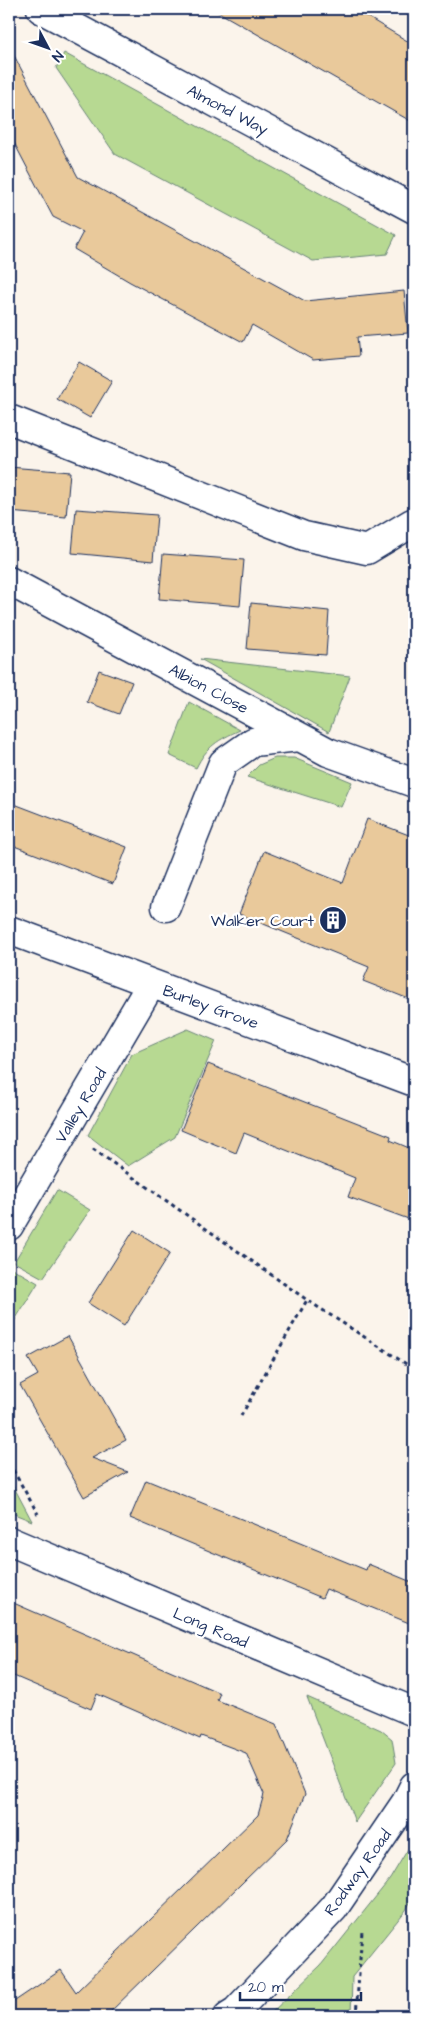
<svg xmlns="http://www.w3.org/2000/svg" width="423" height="2025" font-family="'Architects Daughter',sans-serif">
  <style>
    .green { fill: #b7d992; stroke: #698478 }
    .building { fill: #e9c99b; stroke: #1b2f5e }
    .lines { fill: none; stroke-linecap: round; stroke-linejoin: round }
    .minor-casing { stroke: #1b2f5e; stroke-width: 31 }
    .path { stroke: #1b2f5e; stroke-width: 3; stroke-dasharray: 4 4; stroke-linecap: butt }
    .minor { stroke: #fff; stroke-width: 28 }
    .labels { text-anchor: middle; stroke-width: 4.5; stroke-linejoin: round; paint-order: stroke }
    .street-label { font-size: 16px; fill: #1b2f5e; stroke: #fff }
    .poi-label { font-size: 16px; fill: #1b2f5e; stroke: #fff; text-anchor: end }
  </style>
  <rect width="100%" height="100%" fill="#fbf4eb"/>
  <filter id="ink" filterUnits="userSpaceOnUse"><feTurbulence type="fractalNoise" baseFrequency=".02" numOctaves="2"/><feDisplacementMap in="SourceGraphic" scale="10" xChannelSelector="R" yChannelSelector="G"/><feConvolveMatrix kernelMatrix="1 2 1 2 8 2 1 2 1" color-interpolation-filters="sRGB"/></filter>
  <g filter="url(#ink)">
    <!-- green -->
    <path class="green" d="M 64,53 L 396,235 L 387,254 L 313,261 L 115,154 L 56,68 Z
      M 200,659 L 350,676 L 329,732 Z
      M 189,702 L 240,730 C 218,740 207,746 196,768 L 169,755 Z
      M 275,758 L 294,758 L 352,782 L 341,807 L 247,777 L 259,765 Z
      M 188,1029 L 216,1041 L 175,1137 L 128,1166 L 88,1135 L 132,1054 Z
      M 57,1190 L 90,1210 L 43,1278 L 14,1262 Z
      M 10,1267 L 38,1283 L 13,1323 L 9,1320 Z
      M 9,1478 L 32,1521 L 9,1512 Z
      M 307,1697 L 381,1730 L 392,1739 L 396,1763 L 355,1822 Z
      M 414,1839 L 414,1895 L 406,1910 L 352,1977 L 351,2016 L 268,2016 L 321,1965 L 390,1879 Z"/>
    <!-- building -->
    <path class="building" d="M 213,9 L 354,9 L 414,45 L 414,123 Z
      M 9,46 L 78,177 L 305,301 L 404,291 L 408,333 L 357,337 L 359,356 L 313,360 L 252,325 L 243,342 L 130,282 L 74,249 L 83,232 L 53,217 L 9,133 Z
      M 79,362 L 112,381 L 90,418 L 57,399 Z
      M 9,467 L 70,472 L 66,517 L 9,512 Z
      M 76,509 L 157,515 L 153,561 L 72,553 Z
      M 163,554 L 244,560 L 240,606 L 159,599 Z
      M 251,603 L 329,611 L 326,655 L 247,649 Z
      M 99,670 L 132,682 L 119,714 L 87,702 Z
      M 9,802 L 127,847 L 113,884 L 9,844 Z
      M 367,819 L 414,837 L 414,1001 L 363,981 L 369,967 L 239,914 L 264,851 L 343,883 Z
      M 208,1064 L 391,1136 L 390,1140 L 414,1150 L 414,1221 L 348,1197 L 355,1178 L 244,1133 L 236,1153 L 181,1130 Z
      M 134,1230 L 170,1253 L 124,1326 L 88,1303 Z
      M 68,1336 L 126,1440 L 92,1458 L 128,1472 L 84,1497 L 20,1385 L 38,1375 L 28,1358 Z
      M 146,1480 L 366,1570 L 368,1564 L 414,1583 L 414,1625 L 326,1589 L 322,1598 L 130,1518 Z
      M 9,1601 L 220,1693 L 217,1700 L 276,1724 L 305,1794 L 287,1839 L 106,2016 L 9,2016 L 9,2005 L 61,1970 L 76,1992 L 258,1815 L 264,1794 L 246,1753 L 201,1736 L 200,1739 L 97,1694 L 91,1709 L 9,1674 Z"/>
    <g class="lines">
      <!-- minor casing -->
      <g class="minor-casing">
        <path id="minor" d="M 41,9 L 414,209
          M 9,419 L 304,536 L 367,550 L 412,523
          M 9,581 L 328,752 L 414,783
          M 166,907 L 223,763 L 253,742 L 299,737
          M 9,930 L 414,1082
          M 9,1226 L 151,984
          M 9,1541 L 414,1712
          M 228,2016 L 236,2011 L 334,1908 L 406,1802 L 414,1786"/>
      </g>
      <!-- path -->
      <path class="path" d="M 93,1149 L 307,1300 L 414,1369
        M 241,1416 L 307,1300
        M 9,1463 L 38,1514
        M 356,2016 L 362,1931"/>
      <!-- minor -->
      <use href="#minor" class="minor"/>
    </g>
  </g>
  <!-- icons -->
  <defs>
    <g id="building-disc" transform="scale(1.4375)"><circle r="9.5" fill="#1b2f5e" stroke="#fff"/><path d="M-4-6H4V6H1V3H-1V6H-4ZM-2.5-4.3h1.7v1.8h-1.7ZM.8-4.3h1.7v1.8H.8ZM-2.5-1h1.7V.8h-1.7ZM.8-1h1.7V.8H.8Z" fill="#fff"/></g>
  </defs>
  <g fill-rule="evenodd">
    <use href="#building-disc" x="333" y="920"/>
  </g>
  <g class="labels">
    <!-- street labels -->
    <g class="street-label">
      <text transform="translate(228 109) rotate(28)" y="6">Almond Way</text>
      <text transform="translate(209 688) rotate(28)" y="6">Albion Close</text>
      <text transform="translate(211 1006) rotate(20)" y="6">Burley Grove</text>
      <text transform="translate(80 1105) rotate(-59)" y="6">Valley Road</text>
      <text transform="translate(211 1627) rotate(23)" y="6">Long Road</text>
      <text transform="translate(357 1872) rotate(-54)" y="6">Rodway Road</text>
    </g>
    <!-- poi labels -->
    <g class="poi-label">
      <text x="314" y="926">Walker Court</text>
    </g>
  </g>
  <!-- margin -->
  <rect width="423" height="2025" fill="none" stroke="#fff" stroke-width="30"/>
  <rect x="15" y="15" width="393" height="1995" fill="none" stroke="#1b2f5e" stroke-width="2" filter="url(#ink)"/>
  <!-- north arrow -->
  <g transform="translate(48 48) rotate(131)" stroke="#ffffff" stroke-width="4" paint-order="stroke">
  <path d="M0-4L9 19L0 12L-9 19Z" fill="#1b2f5e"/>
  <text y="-8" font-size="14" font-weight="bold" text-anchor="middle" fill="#1b2f5e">N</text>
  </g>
  <!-- scale -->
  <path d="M240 1992v8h121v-8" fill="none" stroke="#1b2f5e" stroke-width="2.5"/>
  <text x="248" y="1992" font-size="15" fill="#1b2f5e" stroke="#ffffff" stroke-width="4" paint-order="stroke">20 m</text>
</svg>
